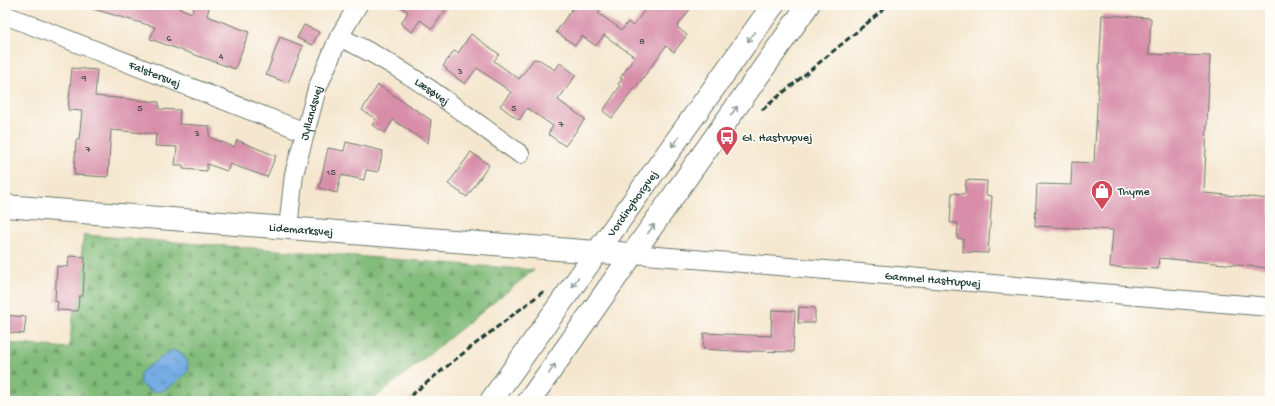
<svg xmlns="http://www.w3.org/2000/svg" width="1275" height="406" font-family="'Gochi Hand',sans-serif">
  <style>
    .forest { fill: url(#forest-firs); stroke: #507c57 }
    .water { fill: url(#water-ripples); stroke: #4a748c }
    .building { fill: #d88ea9 }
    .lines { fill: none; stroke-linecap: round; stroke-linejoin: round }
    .minor-casing { stroke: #6a786a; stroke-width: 20 }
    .tertiary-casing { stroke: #6a786a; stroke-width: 24 }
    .secondary-casing { stroke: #6a786a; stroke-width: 24 }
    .minor { stroke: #fff; stroke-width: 18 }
    .tertiary { stroke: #fff; stroke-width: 22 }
    .secondary { stroke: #fff; stroke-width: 22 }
    .rail { stroke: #1f3d34; stroke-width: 3; stroke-dasharray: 6 3; stroke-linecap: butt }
    .oneway { stroke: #8f9e9a }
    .labels { text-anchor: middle; stroke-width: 3.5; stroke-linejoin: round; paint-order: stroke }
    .number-label { font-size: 10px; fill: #4d5151 }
    .street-label { font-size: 12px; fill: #1f3d34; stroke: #fdfcf7 }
    .poi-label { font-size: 12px; fill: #1f3d34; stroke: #fdfcf7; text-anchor: start }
  </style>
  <defs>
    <pattern id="forest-firs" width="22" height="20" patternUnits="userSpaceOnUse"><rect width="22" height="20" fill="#82bc7a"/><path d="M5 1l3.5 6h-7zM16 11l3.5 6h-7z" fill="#6a9a65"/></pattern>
    <pattern id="water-ripples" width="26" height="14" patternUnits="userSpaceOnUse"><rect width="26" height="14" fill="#75ace4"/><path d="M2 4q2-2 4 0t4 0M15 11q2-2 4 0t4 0" fill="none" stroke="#5f8dba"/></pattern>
  </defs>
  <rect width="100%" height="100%" fill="#fdfcf7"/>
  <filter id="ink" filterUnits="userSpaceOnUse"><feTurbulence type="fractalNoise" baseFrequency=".025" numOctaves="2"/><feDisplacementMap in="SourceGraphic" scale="8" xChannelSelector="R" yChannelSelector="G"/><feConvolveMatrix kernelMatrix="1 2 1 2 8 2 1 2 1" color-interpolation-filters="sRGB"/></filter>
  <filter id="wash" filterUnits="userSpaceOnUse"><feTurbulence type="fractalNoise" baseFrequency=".012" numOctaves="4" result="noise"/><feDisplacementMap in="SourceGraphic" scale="16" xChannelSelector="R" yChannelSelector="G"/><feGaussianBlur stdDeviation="0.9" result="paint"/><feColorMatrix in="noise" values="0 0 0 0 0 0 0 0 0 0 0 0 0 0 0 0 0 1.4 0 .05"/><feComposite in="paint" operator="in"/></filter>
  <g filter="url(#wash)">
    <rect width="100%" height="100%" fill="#f5e7cf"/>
    <!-- forest -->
    <path class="forest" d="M 84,235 L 534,270 L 371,401 L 5,401 L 5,343 L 69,348 Z"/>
    <!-- water -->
    <path class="water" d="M 171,350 L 182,353 L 188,364 L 188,372 C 172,384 158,403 140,383 L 140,373 Z"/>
    <g id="blocks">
      <!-- building -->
      <path class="building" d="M 91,5 L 172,5 L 192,13 L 195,5 L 201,5 L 209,8 L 207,16 L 249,32 L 235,69 L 150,39 L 155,27 L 90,8 Z
        M 398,5 L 449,5 L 432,29 L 420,20 L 412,32 L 401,24 L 408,12 Z
        M 575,5 L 603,5 L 598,13 L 622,30 L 628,22 L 633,26 L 648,5 L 693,5 L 677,27 L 687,35 L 674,52 L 666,46 L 635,89 L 634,89 L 612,118 L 603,111 L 620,86 L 618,84 L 622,79 L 620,78 L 635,57 L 604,35 L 596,46 L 582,36 L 575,45 L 556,32 Z
        M 1102,15 L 1151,18 L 1149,54 L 1210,56 L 1204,193 L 1270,199 L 1270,268 L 1159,258 L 1158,269 L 1110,267 L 1113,230 L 1035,226 L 1037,184 L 1071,185 L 1072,162 L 1094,163 Z
        M 304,25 L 319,32 L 312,45 L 297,38 Z
        M 471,34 L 499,54 L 494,61 L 519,79 L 534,59 L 540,60 L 555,70 L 560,63 L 576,75 L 558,100 L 585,119 L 565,146 L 548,134 L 553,126 L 527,108 L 519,120 L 500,106 L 511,92 L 477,68 L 465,84 L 446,70 L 447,69 L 443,66 L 454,51 L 458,53 Z
        M 280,37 L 303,46 L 288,83 L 266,75 Z
        M 72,68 L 97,70 L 95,96 L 159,102 L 159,109 L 180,110 L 179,124 L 210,126 L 209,137 L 234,147 L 237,140 L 276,156 L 267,177 L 230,164 L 227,171 L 207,164 L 207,171 L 183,169 L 183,165 L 175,165 L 177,147 L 155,146 L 156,134 L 111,130 L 108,177 L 74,175 L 76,140 L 79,140 L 82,111 L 68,110 Z
        M 378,85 L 431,120 L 428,143 L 393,120 L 385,133 L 372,125 L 376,119 L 362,110 Z
        M 346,142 L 383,151 L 378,172 L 366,170 L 364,180 L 341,175 L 337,193 L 319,188 L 328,148 L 344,151 Z
        M 471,152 L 489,165 L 467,197 L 448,184 Z
        M 966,180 L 987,181 L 986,195 L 992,196 L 988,253 L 963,252 L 963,239 L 957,238 L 958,223 L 950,223 L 952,193 L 965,194 Z
        M 69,256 L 85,257 L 83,296 L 79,296 L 78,311 L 57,310 L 58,302 L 55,301 L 57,266 L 68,267 Z
        M 799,307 L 815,308 L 815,323 L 798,323 Z
        M 772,310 L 795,311 L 793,352 L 751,351 L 751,352 L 703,349 L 704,333 L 771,336 Z
        M 5,315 L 26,317 L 24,334 L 5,332 Z"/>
    </g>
  </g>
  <g filter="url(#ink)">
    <use href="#blocks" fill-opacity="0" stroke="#6a786a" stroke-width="1"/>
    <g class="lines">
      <!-- minor casing -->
      <g class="minor-casing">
        <g id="minor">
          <path id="s1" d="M 5,15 L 305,132"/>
          <path id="s2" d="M 339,37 C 405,66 461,112 520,154"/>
          <path id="s3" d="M 288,228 L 294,174 L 317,89 L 339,37 L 358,5"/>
          <path id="s4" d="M 634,254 L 1270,307"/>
        </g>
      </g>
      <!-- tertiary casing -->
      <g class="tertiary-casing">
        <g id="tertiary">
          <path id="s5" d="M 5,206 L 596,252 L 634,254"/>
        </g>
      </g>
      <!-- secondary casing -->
      <g class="secondary-casing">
        <g id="secondary">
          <path id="s6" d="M 491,401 L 773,5"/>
          <path d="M 529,401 L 808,5"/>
        </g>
      </g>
      <!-- minor -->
      <use href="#minor" class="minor"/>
      <!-- tertiary -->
      <use href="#tertiary" class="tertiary"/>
      <!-- secondary -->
      <use href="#secondary" class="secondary"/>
      <!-- rail -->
      <path class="rail" d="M 762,110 L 889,5
        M 404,401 L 461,355 L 544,291"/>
    </g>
    <!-- one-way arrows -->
    <defs><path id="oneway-shaft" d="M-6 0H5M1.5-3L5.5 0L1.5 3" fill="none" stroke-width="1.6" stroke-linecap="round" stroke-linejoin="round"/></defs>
    <g class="oneway">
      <use href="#oneway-shaft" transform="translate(751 37) rotate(126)"/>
      <use href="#oneway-shaft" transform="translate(734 111) rotate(-55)"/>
      <use href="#oneway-shaft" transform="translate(675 142) rotate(126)"/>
      <use href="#oneway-shaft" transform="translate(651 229) rotate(-55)"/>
      <use href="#oneway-shaft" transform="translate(575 282) rotate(125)"/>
      <use href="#oneway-shaft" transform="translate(552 369) rotate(-55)"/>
    </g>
  </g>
  <!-- icons -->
  <defs>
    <g id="bus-pin" transform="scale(1.15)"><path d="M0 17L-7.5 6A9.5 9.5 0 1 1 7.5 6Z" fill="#d1495b" stroke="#fdfcf7"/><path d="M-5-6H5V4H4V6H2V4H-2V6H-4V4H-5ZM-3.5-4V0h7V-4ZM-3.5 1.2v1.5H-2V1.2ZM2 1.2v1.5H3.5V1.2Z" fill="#fff"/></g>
    <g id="shop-pin" transform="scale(1.15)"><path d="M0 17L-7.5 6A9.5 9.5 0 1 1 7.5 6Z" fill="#d1495b" stroke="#fdfcf7"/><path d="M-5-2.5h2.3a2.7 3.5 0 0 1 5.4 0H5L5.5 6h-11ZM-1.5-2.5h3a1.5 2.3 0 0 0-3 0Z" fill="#fff"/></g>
  </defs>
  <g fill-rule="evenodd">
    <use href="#bus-pin" x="727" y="137"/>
    <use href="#shop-pin" x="1102" y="191"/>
  </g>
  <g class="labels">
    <!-- number labels -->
    <g class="number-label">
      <text x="169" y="41">6</text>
      <text x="642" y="44">8</text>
      <text x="221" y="59">4</text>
      <text x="460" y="74">3</text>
      <text x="84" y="81">9</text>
      <text x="140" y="111">5</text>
      <text x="514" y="111">5</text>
      <text x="561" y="127">7</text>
      <text x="197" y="136">3</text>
      <text x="88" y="152">7</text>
      <text x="331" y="175">15</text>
    </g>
    <!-- street labels -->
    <g class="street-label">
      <text dy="4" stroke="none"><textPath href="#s1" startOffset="161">Falstersvej</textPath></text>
      <text dy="4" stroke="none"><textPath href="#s2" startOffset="108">Læsøvej</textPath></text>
      <text dy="4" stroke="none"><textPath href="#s3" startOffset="118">Jyllandsvej</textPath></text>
      <text dy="4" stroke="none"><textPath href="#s6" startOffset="243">Vordingborgvej</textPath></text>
      <text dy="4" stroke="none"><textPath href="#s5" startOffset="297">Lidemarksvej</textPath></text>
      <text dy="4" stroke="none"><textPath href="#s4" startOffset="300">Gammel Hastrupvej</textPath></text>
    </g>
    <!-- poi labels -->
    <g class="poi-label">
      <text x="742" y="141">Gl. Hastrupvej</text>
      <text x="1118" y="195">Thyme</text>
    </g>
  </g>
  <!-- margin -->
  <rect width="1275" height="406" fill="none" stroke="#fdfcf7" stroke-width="20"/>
</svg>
